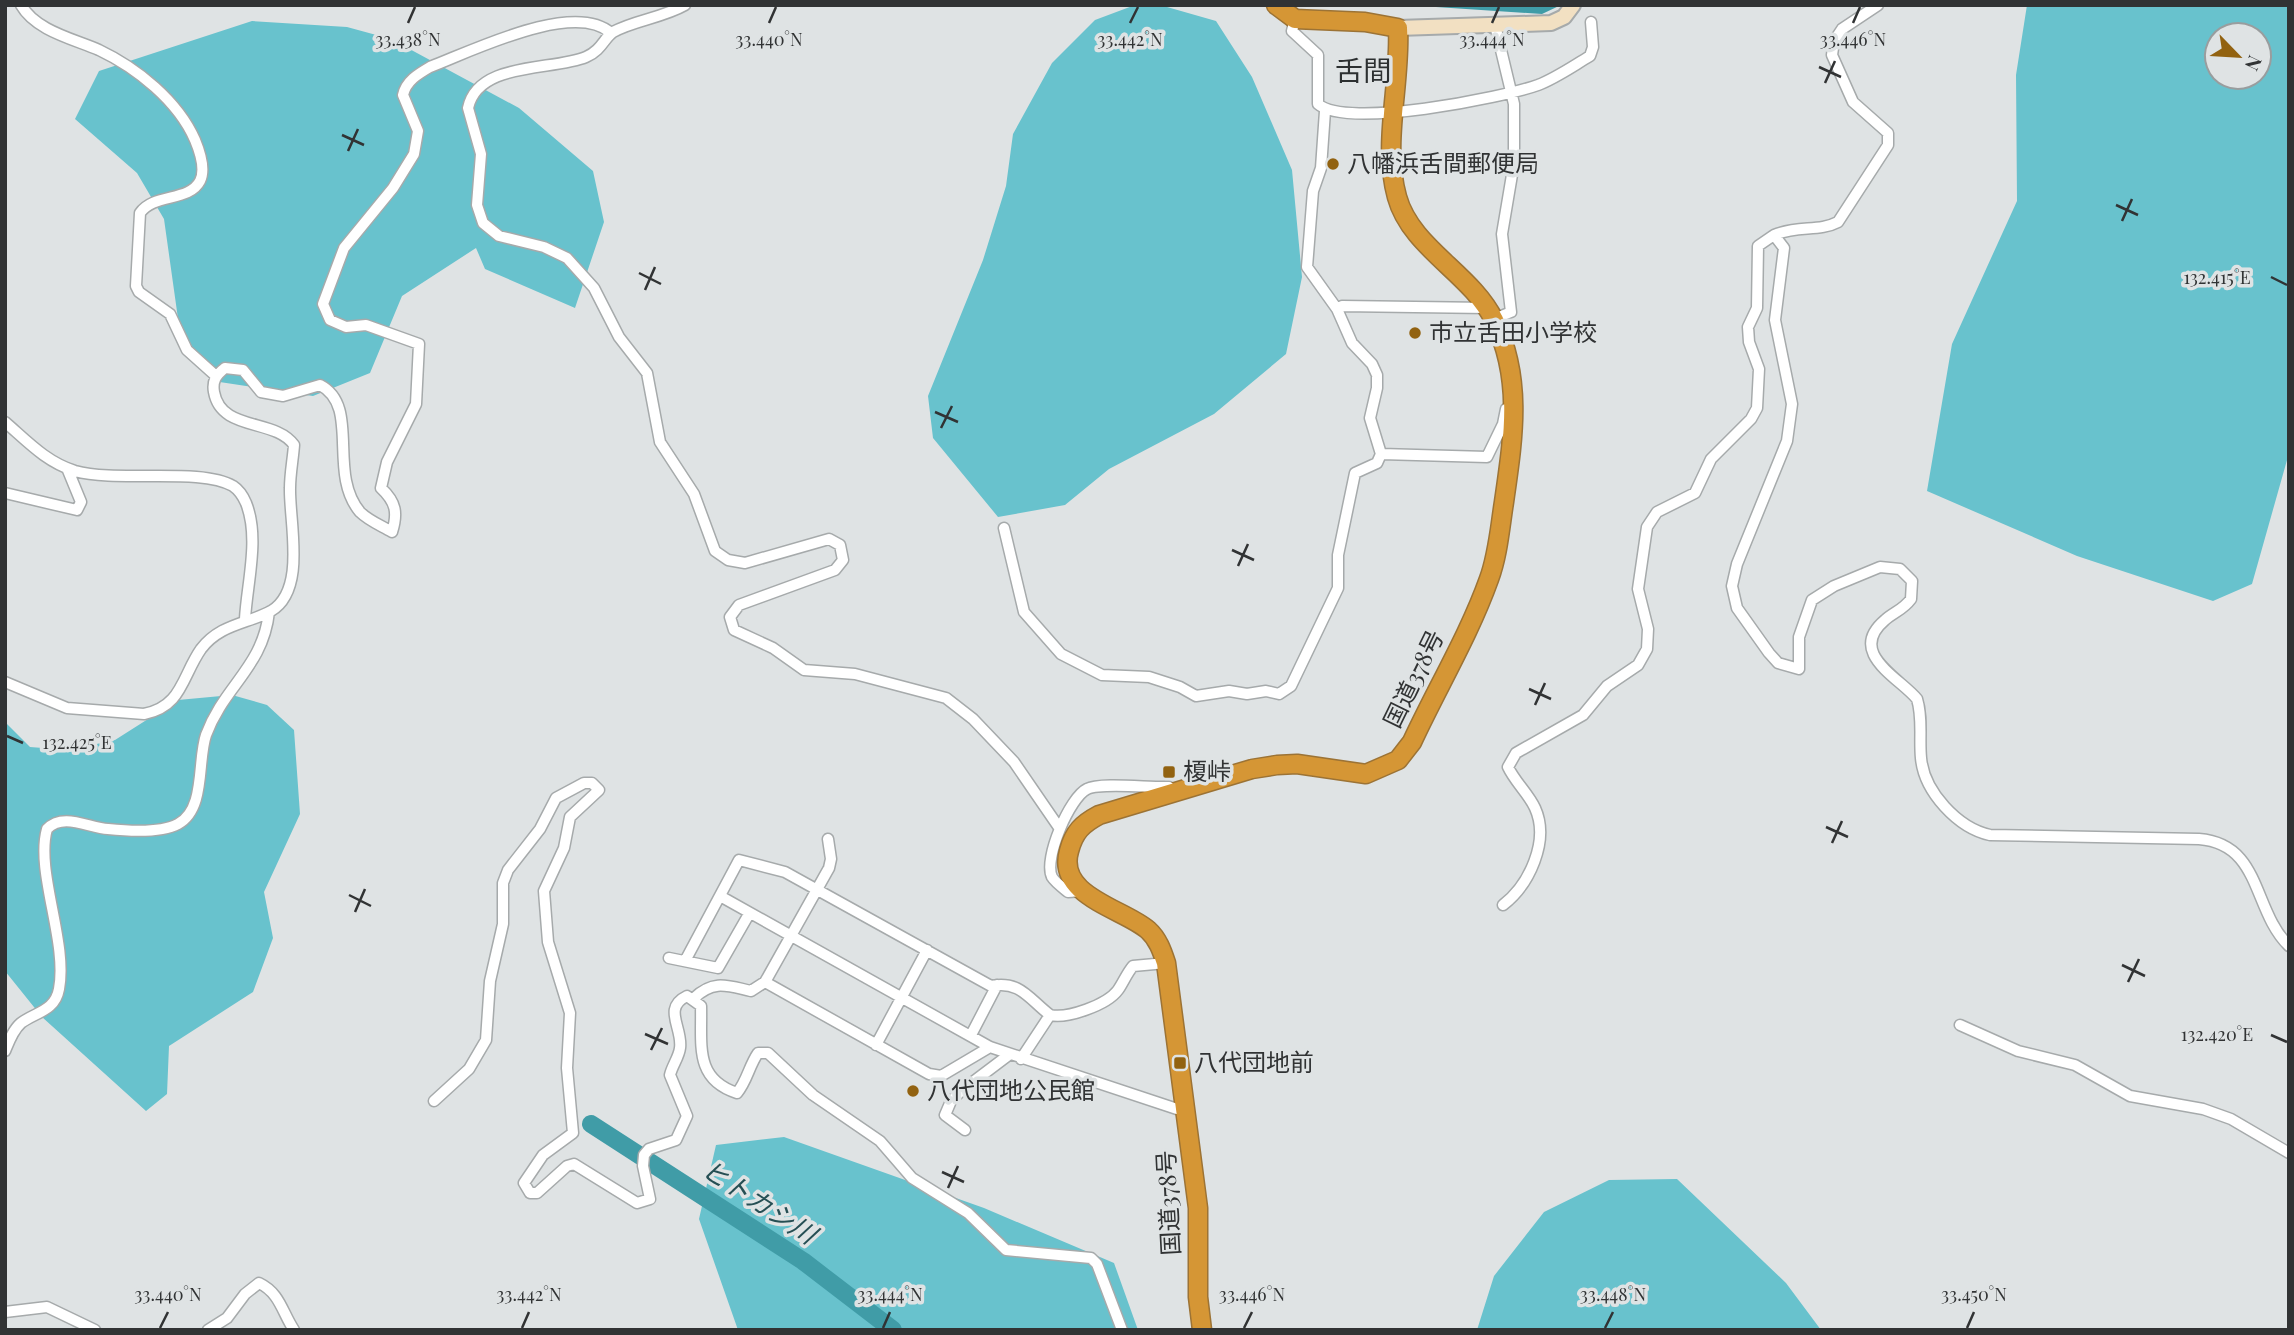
<svg xmlns="http://www.w3.org/2000/svg" width="2294" height="1335" font-family="'Playfair Display','Noto Sans JP',serif">
  <style>
    .forest { fill: #68c2cd; fill-rule: evenodd }
    .water { fill: #409ca7 }
    .lines { fill: none; stroke-linecap: round; stroke-linejoin: round }
    .river { stroke: #409ca7; stroke-width: 18 }
    .street-casing { stroke: #a6aaab; stroke-width: 13 }
    .secondary-casing { stroke: #a6aaab; stroke-width: 18 }
    .highway-casing { stroke: #9c7335; stroke-width: 21 }
    .street { stroke: #fff; stroke-width: 10 }
    .secondary { stroke: #f2e0c2; stroke-width: 14 }
    .highway { stroke: #d59635; stroke-width: 18 }
    .ticks { fill: none; stroke: #313334; stroke-width: 2.5 }
    .poi-dot { fill: #926210; stroke: #dfe3e4; stroke-width: 2.5 }
    .labels { text-anchor: middle; stroke-width: 7; stroke-linejoin: round; paint-order: stroke }
    .poi-label { font-size: 24px; fill: #313334; stroke: #dfe3e4; text-anchor: start }
    .street-label { font-size: 24px; fill: #313334; stroke: #dfe3e4 }
    .water-label { font-size: 26px; font-style: italic; fill: #264f54; stroke: #dfe3e4 }
    .quarter-label { font-size: 28px; fill: #2c3031; stroke: #dfe3e4 }
    .ticks-label { font-size: 18px; text-anchor: middle; fill: #313334; stroke: #dfe3e4; stroke-width: 7; stroke-linejoin: round; paint-order: stroke }
  </style>
  <rect width="100%" height="100%" fill="#dfe3e4"/>
  <!-- forest -->
  <path class="forest" d="M 1135,5 L 1160,5 L 1216,21 L 1252,77 L 1292,170 L 1302,277 L 1286,354 L 1214,414 L 1109,469 L 1065,505 L 998,517 L 933,438 L 928,396 L 983,260 L 1006,186 L 1013,134 L 1052,63 L 1095,20 Z
    M 2027,5 L 2289,5 L 2289,453 L 2252,584 L 2213,601 L 2077,556 L 1927,491 L 1952,344 L 2017,201 L 2016,75 ZM 2259,35 L 2259,77 L 2217,77 L 2217,35 Z
    M 252,21 L 347,27 L 391,39 L 519,108 L 593,171 L 604,222 L 575,308 L 485,269 L 476,248 L 402,296 L 370,373 L 313,396 L 213,381 L 182,347 L 164,219 L 137,173 L 75,119 L 99,71 Z
    M 232,695 L 267,705 L 294,730 L 300,814 L 264,892 L 273,938 L 253,992 L 169,1046 L 167,1094 L 146,1111 L 42,1017 L 5,971 L 5,722 L 30,747 L 69,750 L 115,740 L 178,700 Z
    M 784,1137 L 984,1208 L 1114,1263 L 1138,1330 L 738,1330 L 699,1219 L 716,1145 Z
    M 1677,1179 L 1786,1283 L 1821,1330 L 1477,1330 L 1494,1276 L 1544,1212 L 1609,1180 Z"/>
  <!-- water -->
  <path class="water" d="M 1406,5 L 1561,5 L 1542,14 Z"/>
  <g class="lines">
    <!-- river -->
    <path class="river" d="M 591,1124 L 803,1261 L 893,1330"/>
    <!-- street casing -->
    <g class="street-casing">
      <path id="street" d="M 21,5 C 36,31 74,39 99,50 C 137,68 178,101 195,140 C 200,152 206,169 200,181 C 189,202 154,193 140,213 L 136,286 L 139,292 L 170,314 L 187,350 L 216,376
        M 685,5 C 662,18 635,20 613,32 C 604,38 602,50 586,57 C 553,71 478,61 468,108 L 481,154 L 477,205 L 483,223 L 499,236 L 544,247 L 567,258 L 594,288 L 619,337 L 647,373 L 660,442 L 694,494 L 715,551 L 728,560 L 745,563 L 829,539 L 840,545 L 843,560 L 835,570 L 739,605 L 730,617 L 734,630 L 773,648 L 804,670 L 855,674 L 946,698 L 973,719 L 1014,762 L 1060,829
        M 1295,19 L 1292,31 L 1318,55 L 1318,104 C 1346,129 1502,98 1538,85 C 1556,78 1573,66 1590,56 L 1593,47 L 1591,22
        M 1774,235 C 1798,225 1819,232 1838,222 L 1888,145 L 1888,133 L 1853,102 L 1832,55 L 1834,41 L 1842,29 L 1878,5
        M 1337,309 L 1342,306 L 1487,308
        M 1494,319 L 1511,312 L 1502,234 L 1514,163 L 1514,104 L 1495,25
        M 5,422 C 27,441 46,462 75,471 C 117,483 201,467 233,486 C 239,490 243,496 246,503 C 260,538 247,583 245,619
        M 1381,454 L 1487,457 L 1503,424 L 1506,409
        M 5,493 L 77,510 L 81,502 L 67,468
        M 1004,528 L 1024,612 L 1061,654 L 1102,675 L 1149,677 L 1180,687 L 1196,696 L 1229,691 L 1247,694 L 1266,691 L 1279,694 L 1291,686 L 1338,588 L 1338,555 L 1355,473 L 1377,463 L 1381,454 L 1370,418 L 1377,388 L 1377,375 L 1372,364 L 1352,343 L 1337,309 L 1307,267 L 1313,191 L 1321,168 L 1325,111
        M 5,682 L 67,708 L 144,714 C 182,707 182,676 201,649 C 220,624 247,624 271,611 C 307,590 289,521 290,488 C 290,474 293,459 294,445 C 275,418 221,432 214,392 C 212,381 216,375 225,368 L 243,370 L 261,392 L 283,396 L 320,385 C 361,406 327,473 360,512 C 369,521 382,526 392,532 C 398,513 396,502 381,488 L 387,462 L 416,404 L 419,344 L 366,325 L 346,327 L 330,320 L 323,304 L 344,248 L 393,188 L 414,154 L 418,131 L 403,95 C 406,81 418,74 430,67 C 472,51 574,0 611,33
        M 1083,891 L 1068,892 C 1063,888 1055,882 1052,877 C 1043,859 1070,797 1087,789 C 1100,782 1151,788 1169,787 L 1172,790
        M 720,896 L 990,1047 L 1177,1109 L 1186,1109
        M 1503,905 C 1529,885 1550,841 1535,808 C 1528,793 1515,782 1508,767 L 1516,753 L 1583,715 L 1607,686 L 1638,665 L 1647,649 L 1648,629 L 1638,589 L 1647,527 L 1657,512 L 1695,493 L 1711,459 L 1751,419 L 1757,408 L 1759,369 L 1749,342 L 1748,327 L 1757,308 L 1758,246 L 1774,235 L 1784,248 L 1775,320 L 1792,404 L 1787,441 L 1737,564 L 1732,586 L 1737,608 L 1769,653 L 1778,663 L 1799,669 L 1799,637 L 1812,600 L 1834,586 L 1880,567 L 1900,569 L 1912,581 L 1911,599 C 1903,610 1894,612 1885,620 C 1846,653 1900,678 1917,699 C 1923,718 1919,738 1921,758 C 1924,792 1958,828 1990,835 L 2199,839 C 2262,844 2252,910 2289,946
        M 669,958 L 718,968 L 749,914
        M 685,961 L 739,860 L 785,872 L 991,986 C 1020,980 1029,999 1050,1015
        M 765,982 L 929,1074 L 941,1076 L 990,1047
        M 694,998 C 714,979 728,986 751,991 L 765,982 L 829,868 L 831,859 L 828,839
        M 1960,1025 L 2018,1051 L 2075,1065 L 2130,1096 L 2203,1109 L 2231,1119 L 2289,1153
        M 971,1035 L 997,985
        M 876,1045 L 927,950
        M 5,1051 C 9,1041 13,1030 21,1023 C 36,1012 55,1011 59,989 C 68,942 35,871 47,829 C 63,812 89,828 108,829 C 127,831 161,833 178,824 C 206,809 197,761 206,735 C 224,686 263,667 269,612
        M 1021,1059 L 1050,1015 C 1067,1019 1107,1005 1118,990 C 1123,983 1127,973 1133,966 L 1166,963
        M 434,1101 L 469,1069 L 486,1040 L 490,981 L 503,924 L 503,883 L 508,870 L 540,829 L 556,798 L 584,783 L 592,783 L 599,790 L 570,817 L 564,848 L 544,891 L 548,942 L 570,1013 L 567,1068 L 573,1133 L 543,1155 L 524,1183 L 530,1193 L 537,1193 L 567,1166 L 574,1164 L 637,1203 L 650,1199 L 643,1166 L 644,1155 L 649,1149 L 676,1140 L 687,1116 L 670,1075 C 672,1066 679,1057 680,1048 C 683,1028 662,1008 687,996 L 701,1006 C 702,1045 694,1079 737,1093 C 747,1081 749,1066 758,1053 L 768,1053 L 813,1095 L 880,1141 L 912,1178 L 968,1213 L 1006,1250 L 1091,1258 L 1097,1264 L 1122,1330
        M 965,1130 L 945,1115 L 951,1101 L 961,1091 L 1010,1054
        M 5,1312 L 47,1307 L 95,1330
        M 208,1330 L 227,1318 L 245,1294 L 259,1283 C 280,1293 282,1312 294,1330"/>
    </g>
    <!-- secondary casing -->
    <g class="secondary-casing">
      <path id="secondary" d="M 1398,28 L 1551,23 L 1564,17 L 1573,5"/>
    </g>
    <!-- highway casing -->
    <g class="highway-casing">
      <path id="highway" d="M 1202,1330 L 1198,1297 L 1198,1208 L 1166,963 C 1162,951 1158,939 1148,930 C 1124,909 1056,896 1069,851 C 1074,832 1082,824 1099,815 L 1252,769 L 1277,765 L 1297,764 L 1366,774 L 1398,760 L 1412,742 C 1437,688 1469,635 1489,579 C 1498,555 1500,527 1504,502 C 1513,439 1523,379 1494,320 C 1471,273 1411,248 1397,197 C 1382,143 1401,83 1398,28 L 1365,22 L 1295,19 L 1276,5"/>
    </g>
    <!-- street -->
    <use href="#street" class="street"/>
    <!-- secondary -->
    <use href="#secondary" class="secondary"/>
    <!-- highway -->
    <use href="#highway" class="highway"/>
  </g>
  <!-- ticks -->
  <path class="ticks" d="M 408,23 L 415,7M 769,23 L 776,7M 1130,23 L 1138,7M 1492,23 L 1499,7M 1853,23 L 1860,7M 1819,67 L 1841,77M 1825,83 L 1835,61M 342,135 L 364,145M 348,151 L 358,129M 2116,205 L 2138,215M 2122,221 L 2132,199M 639,273 L 661,284M 2271,277 L 2287,285M 645,290 L 655,267M 935,412 L 958,422M 941,428 L 952,406M 1232,550 L 1254,560M 1238,566 L 1248,544M 1529,689 L 1551,699M 1535,705 L 1545,683M 7,736 L 23,743M 1826,827 L 1848,837M 1832,843 L 1842,821M 349,895 L 371,906M 355,912 L 365,889M 2122,965 L 2145,976M 2128,982 L 2139,959M 645,1034 L 668,1044M 2271,1035 L 2287,1042M 651,1050 L 662,1028M 942,1172 L 964,1182M 948,1188 L 958,1166M 160,1328 L 168,1312M 522,1328 L 529,1312M 883,1328 L 890,1312M 1244,1328 L 1252,1312M 1605,1328 L 1613,1312M 1967,1328 L 1974,1312"/>
  <!-- markers -->
  <g class="poi-dot">
    <circle cx="1333" cy="164" r="7"/>
    <circle cx="1415" cy="333" r="7"/>
    <rect x="1162" y="765" width="14" height="14" rx="3.5"/>
    <rect x="1173" y="1056" width="14" height="14" rx="3.5"/>
    <circle cx="913" cy="1091" r="7"/>
  </g>
  <g class="labels">
    <!-- poi labels -->
    <g class="poi-label">
      <text x="1347" y="172">八幡浜舌間郵便局</text>
      <text x="1429" y="341">市立舌田小学校</text>
      <text x="1183" y="780">榎峠</text>
      <text x="1194" y="1071">八代団地前</text>
      <text x="927" y="1099">八代団地公民館</text>
    </g>
    <!-- street labels -->
    <g class="street-label">
      <text transform="translate(1414 679) rotate(-64)" y="8">国道378号</text>
      <text transform="translate(1169 1203) rotate(-93)" y="8">国道378号</text>
    </g>
    <!-- water labels -->
    <g class="water-label">
      <text transform="translate(759 1202) rotate(33)" y="9">ヒトカシ川</text>
    </g>
    <!-- quarter labels -->
    <g class="quarter-label">
      <text x="1363" y="81">舌間</text>
    </g>
  </g>
  <g class="ticks-label">
    <text x="408" y="46">33.438°N</text>
    <text x="769" y="46">33.440°N</text>
    <text x="1130" y="46">33.442°N</text>
    <text x="1492" y="46">33.444°N</text>
    <text x="1853" y="46">33.446°N</text>
    <text x="2217" y="284">132.415°E</text>
    <text x="77" y="749">132.425°E</text>
    <text x="2217" y="1041">132.420°E</text>
    <text x="168" y="1301">33.440°N</text>
    <text x="529" y="1301">33.442°N</text>
    <text x="890" y="1301">33.444°N</text>
    <text x="1252" y="1301">33.446°N</text>
    <text x="1613" y="1301">33.448°N</text>
    <text x="1974" y="1301">33.450°N</text>
  </g>
  <!-- border -->
  <rect width="2294" height="1335" fill="none" stroke="#313334" stroke-width="14"/>
  <!-- north arrow -->
  <g transform="translate(2238 56) rotate(115)"><circle r="33" fill="#dfe3e4" stroke="#999d9e" stroke-width="2"/>
  <path d="M0-5L12 26L0 18L-12 26Z" fill="#926210"/>
  <text y="-10" font-size="19" font-weight="bold" text-anchor="middle" fill="#313334">N</text>
  </g>
</svg>
